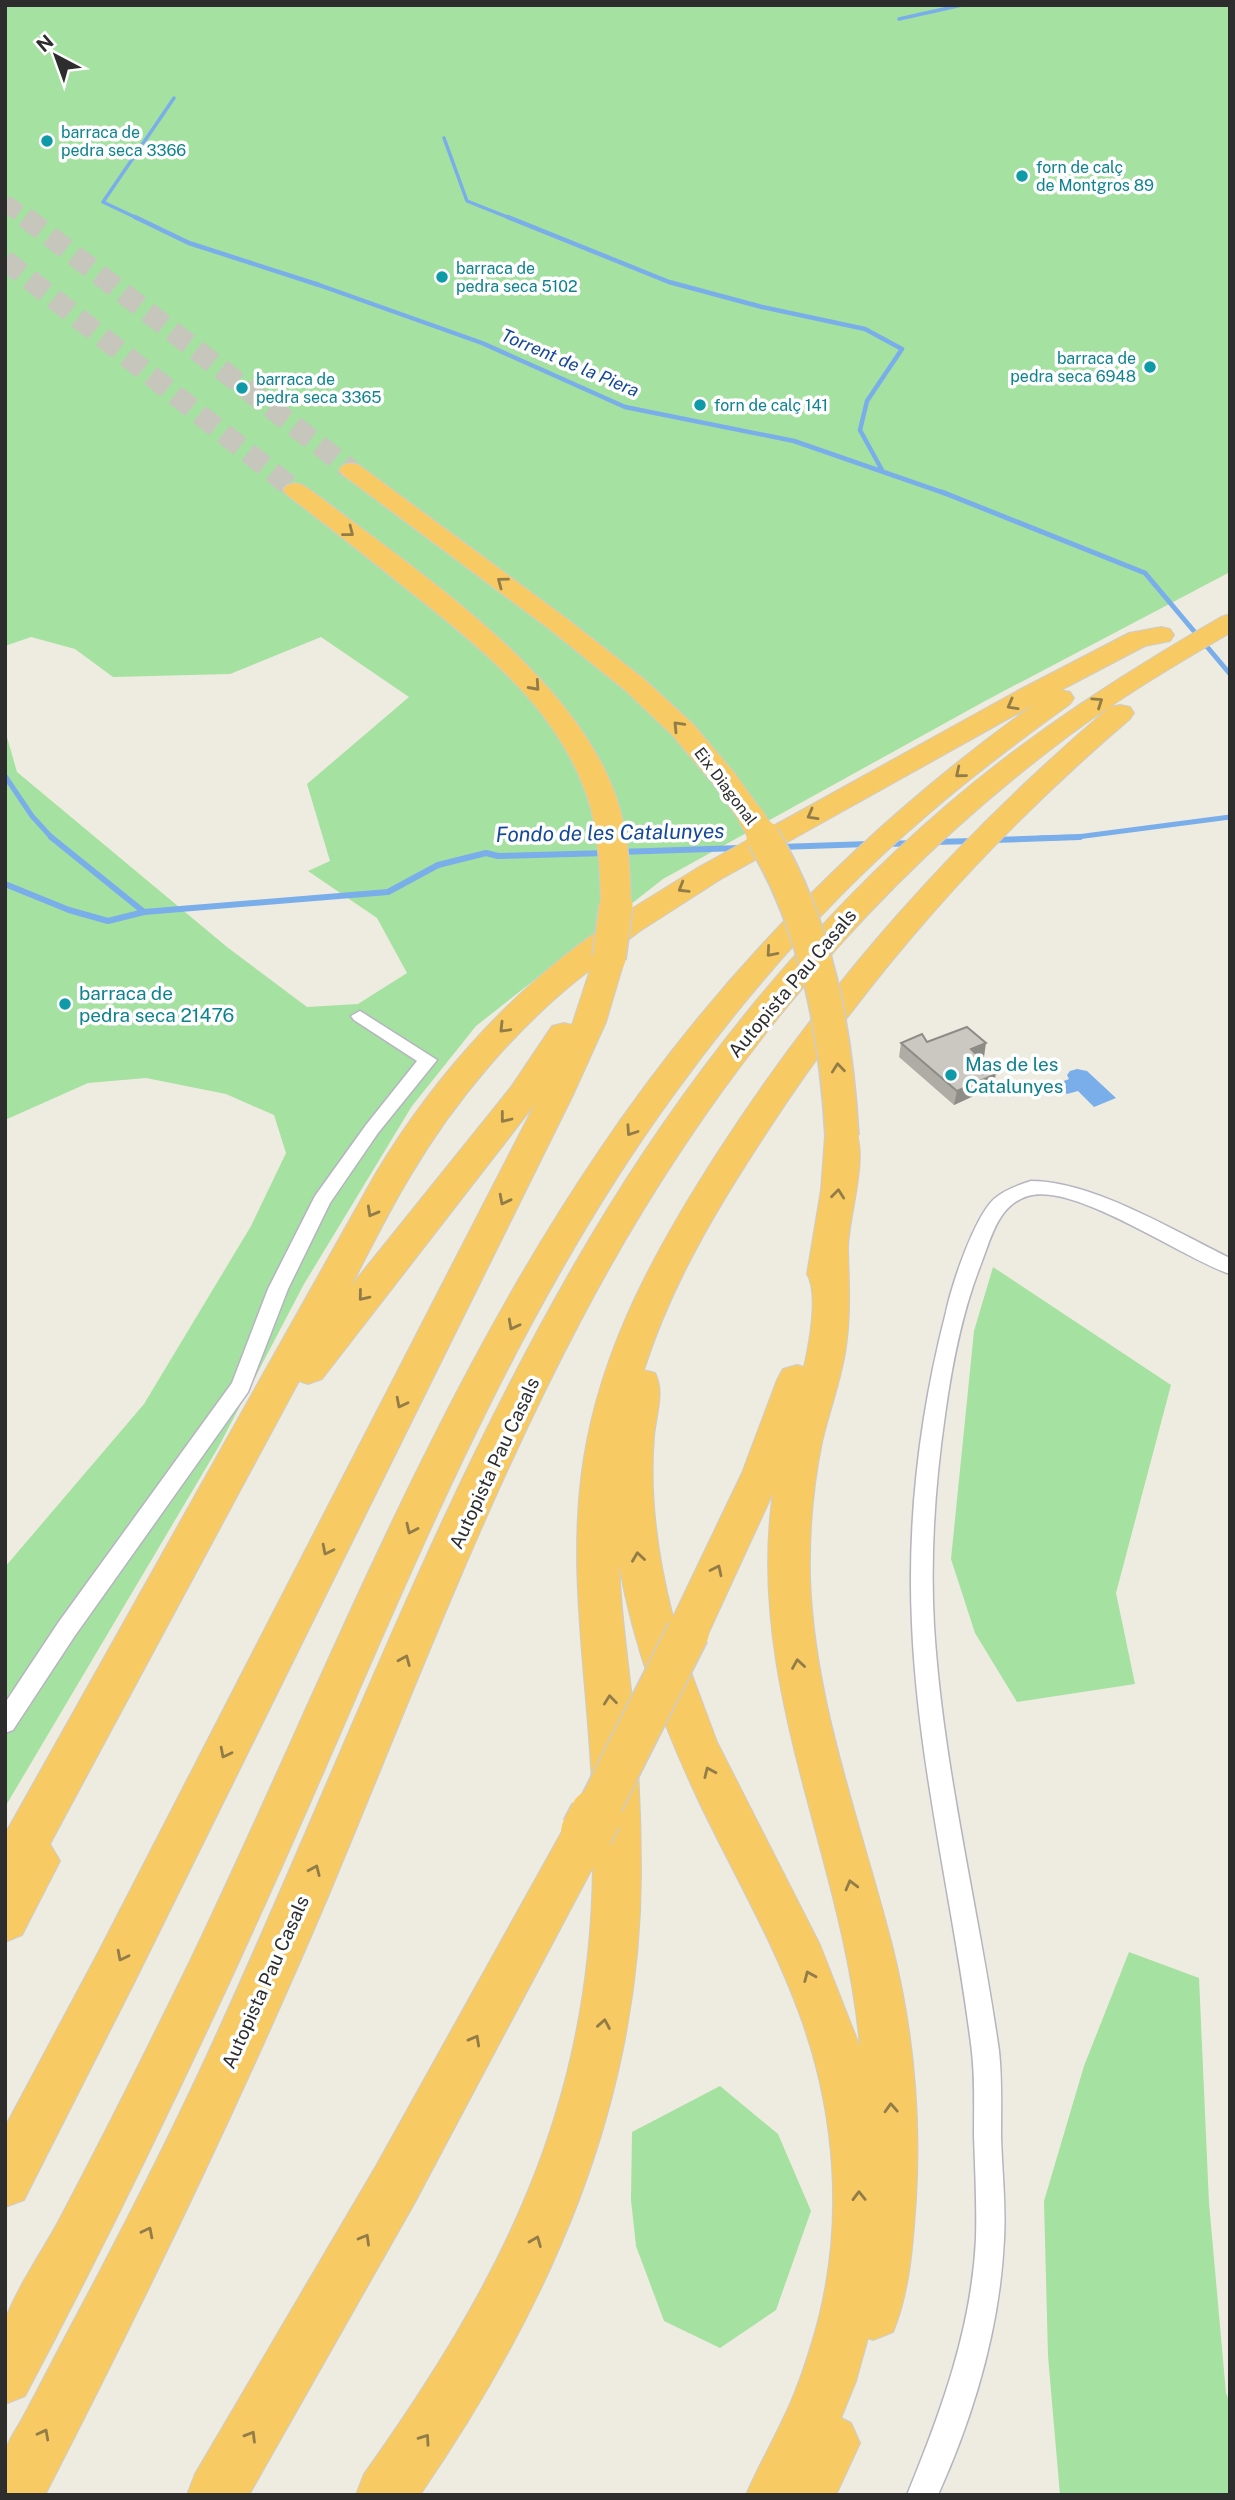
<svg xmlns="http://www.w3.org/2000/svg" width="1235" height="2500" font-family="'Public Sans',sans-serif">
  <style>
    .green { fill: #a5e1a0 }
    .water { fill: #7aaeea }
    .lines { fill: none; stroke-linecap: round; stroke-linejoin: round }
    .stream-far3 { stroke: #7aaeea; stroke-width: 3.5 }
    .stream-far2 { stroke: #7aaeea; stroke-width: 4.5 }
    .stream-far1 { stroke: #7aaeea; stroke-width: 5 }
    .stream { stroke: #7aaeea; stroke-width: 6 }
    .motorway-tunnel-far1 { stroke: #c7c6bd; stroke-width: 17; stroke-dasharray: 17 9; stroke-linecap: butt }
    .motorway-tunnel { stroke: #c7c6bd; stroke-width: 21; stroke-dasharray: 21 10; stroke-linecap: butt }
    .minor-casing { stroke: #b5b4c0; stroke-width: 3 }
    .motorway-casing { stroke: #cdcdcd; stroke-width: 2 }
    .minor { fill: #fff; fill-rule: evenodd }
    .motorway { fill: #f7ca63; fill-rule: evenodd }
    .motorway-bridge-far3-casing { stroke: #cdcdcd; stroke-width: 28; stroke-linecap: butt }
    .motorway-bridge-far2-casing { stroke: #cdcdcd; stroke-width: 36; stroke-linecap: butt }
    .motorway-bridge-far1-casing { stroke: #cdcdcd; stroke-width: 45; stroke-linecap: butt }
    .motorway-bridge-casing { stroke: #cdcdcd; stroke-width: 55; stroke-linecap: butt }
    .motorway-bridge-far3 { stroke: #f7ca63; stroke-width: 26 }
    .motorway-bridge-far2 { stroke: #f7ca63; stroke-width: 33 }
    .motorway-bridge-far1 { stroke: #f7ca63; stroke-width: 42 }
    .motorway-bridge { stroke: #f7ca63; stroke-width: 52 }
    .wall { fill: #aeaca5 }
    .shaded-wall { fill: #8d8c86 }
    .building { fill: #cac8c0; stroke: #8d8c86; stroke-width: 2 }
    .oneway { stroke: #927c48 }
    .culture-dot { fill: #0f9aa8; stroke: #fff; stroke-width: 2.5 }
    .labels { text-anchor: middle; stroke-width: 7; stroke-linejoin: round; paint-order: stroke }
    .far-culture-label { font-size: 16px; fill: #0d838f; stroke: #fff; text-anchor: start }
    .far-street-label { font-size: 16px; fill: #2d2d2d; stroke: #fff }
    .far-water-label { font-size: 18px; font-style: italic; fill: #14489a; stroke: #fff }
    .street-label { font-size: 19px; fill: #2d2d2d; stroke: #fff }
    .culture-label { font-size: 19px; fill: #0d838f; stroke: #fff; text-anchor: start }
    .water-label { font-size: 21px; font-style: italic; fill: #14489a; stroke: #fff }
  </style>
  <rect width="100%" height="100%" fill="#eeece1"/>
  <!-- green -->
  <path class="green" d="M 5,5 L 1230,5 L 1230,572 L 985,701 L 663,879 L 476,1026 L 412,1106 L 304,1284 L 219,1446 L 5,1807 L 5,1567 L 144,1404 L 251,1226 L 286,1153 L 274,1115 L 226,1094 L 146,1078 L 88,1083 L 5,1120 L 5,730 L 17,772 L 227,947 L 307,1007 L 358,1004 L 407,973 L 377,918 L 308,871 L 330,861 L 307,784 L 409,697 L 321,637 L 230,674 L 113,677 L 75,649 L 31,637 L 5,646 Z
    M 993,1267 L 1171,1385 L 1116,1593 L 1135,1684 L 1017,1702 L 975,1633 L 951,1559 L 974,1331 Z
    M 1129,1952 L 1199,1978 L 1209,2203 L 1226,2393 L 1230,2403 L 1230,2495 L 1060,2495 L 1048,2356 L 1044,2201 L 1084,2066 Z
    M 720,2086 L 778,2134 L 811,2211 L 776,2310 L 720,2348 L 664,2321 L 636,2246 L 631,2200 L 632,2132 Z"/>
  <!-- water -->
  <path class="water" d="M 1077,1069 L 1087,1071 L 1116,1098 L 1094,1107 L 1078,1091 L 1067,1094 L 1056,1084 L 1069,1079 L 1067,1075 L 1070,1071 Z"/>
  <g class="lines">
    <!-- stream-far3 -->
    <path class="stream-far3" d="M 899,19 L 962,5
      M 444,138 L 467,201 L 512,219
      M 139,219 L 103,202 L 174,98"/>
    <!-- stream-far2 -->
    <path class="stream-far2" d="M 135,217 L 189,243 L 319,285 L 482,343 L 625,407 L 794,441 L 947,494
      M 508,217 L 669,282 L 762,307 L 865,329 L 902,349 L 867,401 L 860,430 L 882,470"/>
    <!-- stream-far1 -->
    <path class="stream-far1" d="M 942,492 L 1145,573 L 1230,674
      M 5,776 L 32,816 L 52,838
      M 1040,838 L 1077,837 L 1230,817"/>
    <!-- stream -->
    <path class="stream" d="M 51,837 L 144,912
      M 993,840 L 1080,837
      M 933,842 L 974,841
      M 888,844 L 915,843
      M 779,847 L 869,844
      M 619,852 L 740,848
      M 5,884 L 69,910 L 108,921 L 144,912 L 388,892 L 438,865 L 486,853 L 498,856 L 607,853"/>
    <!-- motorway-tunnel-far1 -->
    <path class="motorway-tunnel-far1" d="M 5,203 L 28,219"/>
    <!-- motorway-tunnel -->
    <path class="motorway-tunnel" d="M 25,217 L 351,470
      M 5,260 L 295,490"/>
    <!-- minor casing -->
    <g class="minor-casing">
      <path id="minor" d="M 360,1011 L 437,1060 L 378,1133 L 330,1203 L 288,1289 L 248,1392 L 74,1637 L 13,1730 L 5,1733 L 5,1703 L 58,1623 L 232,1383 L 268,1289 L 315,1196 L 366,1125 L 417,1061 L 354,1020 L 351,1016 Z
        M 1031,1181 C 1093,1181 1174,1231 1230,1258 L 1230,1274 C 1182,1258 1075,1182 1028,1196 C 998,1205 991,1238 981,1264 C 962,1312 952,1364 945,1415 C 935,1484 930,1556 934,1626 C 943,1769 979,1910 999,2051 C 1002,2079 1001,2109 1001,2137 C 1002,2171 1006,2205 1004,2239 C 1000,2327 974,2415 938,2495 L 907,2495 C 941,2412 972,2328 976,2238 C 977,2204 975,2169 974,2135 C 974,2108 975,2079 972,2052 C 955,1910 918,1768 912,1624 C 907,1519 920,1413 946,1312 C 952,1284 974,1218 994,1199 C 1004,1190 1018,1185 1031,1181 Z"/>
    </g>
    <!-- motorway casing -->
    <g class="motorway-casing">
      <path id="motorway" d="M 351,463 L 359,465 L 566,618 L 644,679 L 693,724 L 735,774 L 766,817 L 761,823 L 751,826 L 741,823 L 715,786 L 673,736 L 626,691 L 548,628 L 343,475 L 339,470 L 343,465 Z
        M 295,483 L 303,485 L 320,497 C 422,575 581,679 619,806 C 629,839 630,872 631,906 L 628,911 L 699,867 L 1017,691 L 1129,633 L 1161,627 L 1170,629 L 1174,635 L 1170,641 L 1145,646 L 1061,690 L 1070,692 L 1074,698 L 1070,704 C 1020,740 972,776 926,816 C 831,897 748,992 675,1093 C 518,1308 416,1561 310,1803 C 222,2004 128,2202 25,2396 L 5,2404 C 5,2378 1,2348 5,2323 C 8,2303 45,2246 57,2224 C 103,2137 147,2049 190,1961 C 320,1690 428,1404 597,1154 C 715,978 862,828 1033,705 L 721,879 L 640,931 L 615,950 L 620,951 L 625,958 L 606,1022 L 573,1095 L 134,1983 L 24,2200 L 5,2207 L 5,2127 L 100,1949 L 535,1104 L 322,1379 L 308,1384 L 299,1381 L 50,1844 L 60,1861 L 22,1935 L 5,1942 L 5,1834 L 376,1173 C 437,1071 524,976 625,913 L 616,915 L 605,913 L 601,906 C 600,872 599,839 590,806 C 563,712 481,648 408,590 C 368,558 328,526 287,495 L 283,490 L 287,485 ZM 590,970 L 572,1025 L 564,1023 L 552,1026 L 511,1087 L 351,1286 C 370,1250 388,1213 409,1178 C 454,1101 519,1024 590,970 Z
        M 1230,614 L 1230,633 C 1168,669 1106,706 1050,750 C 852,902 695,1102 580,1322 C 483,1506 410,1701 330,1892 C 243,2097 147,2297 45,2495 L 5,2495 C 5,2481 2,2462 6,2449 C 9,2439 17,2428 22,2419 C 37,2391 51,2364 65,2337 C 110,2253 154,2168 195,2081 C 327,1801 431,1505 590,1238 C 685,1078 805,927 947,805 C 1032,732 1124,673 1221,617 Z
        M 1120,705 L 1130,707 L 1134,713 L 1130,719 C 986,842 868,976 765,1135 C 716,1210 671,1285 644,1370 L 655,1373 C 665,1392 656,1415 654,1436 C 649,1496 658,1559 673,1617 L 742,1473 L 777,1380 L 783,1369 L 797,1365 L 804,1367 C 809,1345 819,1293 807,1274 L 821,1190 L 825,1136 L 830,1128 L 842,1124 L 854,1128 C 870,1154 848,1218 848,1249 C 849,1283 851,1319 845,1353 C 840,1383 829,1412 822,1442 C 813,1486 809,1532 810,1577 C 814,1704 862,1826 893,1949 C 913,2030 921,2115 916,2199 C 913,2243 910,2291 893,2332 L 873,2340 L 868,2338 L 856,2381 L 841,2418 L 851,2423 L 860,2443 L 836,2495 L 746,2495 C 757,2469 771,2445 783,2419 C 798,2389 808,2357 817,2325 C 844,2224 836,2115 801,2018 C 775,1945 736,1878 702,1808 C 665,1730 634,1650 619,1564 C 621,1619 630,1673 635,1728 C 639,1775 641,1823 641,1871 C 641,2104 550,2305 420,2495 L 356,2495 L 364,2474 C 501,2281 590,2110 593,1867 L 414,2204 L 249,2495 L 187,2495 L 195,2474 L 376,2166 L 570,1817 L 587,1810 L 593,1813 C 591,1695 565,1575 584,1458 C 602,1345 657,1247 718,1152 C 828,982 956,838 1110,707 ZM 773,1493 C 745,1687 844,1859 860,2047 L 820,1945 L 717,1742 L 682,1648 L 688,1650 L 703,1645 Z"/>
    </g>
    <!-- minor -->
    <use href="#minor" class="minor"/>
    <!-- motorway -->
    <use href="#motorway" class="motorway"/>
    <!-- motorway-bridge-far3 casing -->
    <g class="motorway-bridge-far3-casing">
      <path id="motorway-bridge-far3" d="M 751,817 L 764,838"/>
    </g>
    <!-- motorway-bridge-far2 casing -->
    <g class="motorway-bridge-far2-casing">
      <path id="motorway-bridge-far2" d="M 763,837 C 817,928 836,1031 842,1136
        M 609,958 L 616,906"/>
    </g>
    <!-- motorway-bridge-far1 casing -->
    <g class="motorway-bridge-far1-casing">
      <path id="motorway-bridge-far1" d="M 595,1816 L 688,1632"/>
    </g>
    <!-- motorway-bridge casing -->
    <g class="motorway-bridge-casing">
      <path id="motorway-bridge" d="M 587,1832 L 596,1815"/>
    </g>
    <!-- motorway-bridge-far3 -->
    <use href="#motorway-bridge-far3" class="motorway-bridge-far3"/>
    <!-- motorway-bridge-far2 -->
    <use href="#motorway-bridge-far2" class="motorway-bridge-far2"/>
    <!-- motorway-bridge-far1 -->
    <use href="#motorway-bridge-far1" class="motorway-bridge-far1"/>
    <!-- motorway-bridge -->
    <use href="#motorway-bridge" class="motorway-bridge"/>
  </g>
  <!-- wall -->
  <path class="wall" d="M 927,1042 L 984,1057 L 980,1058 L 993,1087 L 954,1105 L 899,1057 L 901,1043 Z"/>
  <!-- shaded-wall -->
  <path class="shaded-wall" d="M 986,1043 L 984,1057 L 968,1063 L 971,1049 Z
    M 996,1074 L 993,1087 L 954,1105 L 957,1091 Z"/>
  <!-- building -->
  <path class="building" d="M 967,1027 L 986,1043 L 971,1049 L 996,1074 L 957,1091 L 901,1043 L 922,1034 L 927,1042 Z"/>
  <!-- one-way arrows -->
  <defs><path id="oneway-chevron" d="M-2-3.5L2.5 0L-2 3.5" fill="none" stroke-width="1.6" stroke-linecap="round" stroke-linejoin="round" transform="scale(1.75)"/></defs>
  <g class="oneway">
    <use href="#oneway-chevron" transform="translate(349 532) rotate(38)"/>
    <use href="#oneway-chevron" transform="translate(502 582) rotate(-143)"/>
    <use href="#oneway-chevron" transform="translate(535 686) rotate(48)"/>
    <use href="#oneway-chevron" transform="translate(1098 702) rotate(-34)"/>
    <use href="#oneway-chevron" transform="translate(1012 705) rotate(151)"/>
    <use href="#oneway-chevron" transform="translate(678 726) rotate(-134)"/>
    <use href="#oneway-chevron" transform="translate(960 773) rotate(141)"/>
    <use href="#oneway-chevron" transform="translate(812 815) rotate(151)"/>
    <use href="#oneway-chevron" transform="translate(683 888) rotate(149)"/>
    <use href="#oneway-chevron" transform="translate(771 952) rotate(131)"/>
    <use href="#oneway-chevron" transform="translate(504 1028) rotate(134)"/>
    <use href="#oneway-chevron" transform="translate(838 1068) rotate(-96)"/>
    <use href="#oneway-chevron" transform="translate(505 1118) rotate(128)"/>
    <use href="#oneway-chevron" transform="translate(631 1131) rotate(124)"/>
    <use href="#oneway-chevron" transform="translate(838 1194) rotate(-84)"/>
    <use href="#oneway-chevron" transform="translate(504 1200) rotate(117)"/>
    <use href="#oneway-chevron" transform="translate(372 1212) rotate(119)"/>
    <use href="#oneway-chevron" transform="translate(363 1296) rotate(129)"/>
    <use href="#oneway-chevron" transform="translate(513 1325) rotate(118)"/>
    <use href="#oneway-chevron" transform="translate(401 1403) rotate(117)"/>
    <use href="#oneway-chevron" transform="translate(411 1529) rotate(115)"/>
    <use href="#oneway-chevron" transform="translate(327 1550) rotate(117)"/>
    <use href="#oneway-chevron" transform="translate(638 1557) rotate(-98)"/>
    <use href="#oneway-chevron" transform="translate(717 1570) rotate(-64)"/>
    <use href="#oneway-chevron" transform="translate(405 1660) rotate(-67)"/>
    <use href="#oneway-chevron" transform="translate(798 1664) rotate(-99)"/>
    <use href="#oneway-chevron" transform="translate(610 1700) rotate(-96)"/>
    <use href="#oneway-chevron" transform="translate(225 1753) rotate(117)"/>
    <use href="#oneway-chevron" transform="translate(709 1772) rotate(-114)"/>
    <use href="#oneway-chevron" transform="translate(315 1870) rotate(-66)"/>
    <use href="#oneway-chevron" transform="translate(851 1885) rotate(-105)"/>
    <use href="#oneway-chevron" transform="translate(122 1956) rotate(117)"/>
    <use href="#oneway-chevron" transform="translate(809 1976) rotate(-113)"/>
    <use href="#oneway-chevron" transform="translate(604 2024) rotate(-80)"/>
    <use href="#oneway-chevron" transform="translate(475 2040) rotate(-61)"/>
    <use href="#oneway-chevron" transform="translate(891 2108) rotate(-93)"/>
    <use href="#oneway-chevron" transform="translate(859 2196) rotate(-91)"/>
    <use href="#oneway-chevron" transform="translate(148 2232) rotate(-63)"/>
    <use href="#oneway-chevron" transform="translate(365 2239) rotate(-60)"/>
    <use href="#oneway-chevron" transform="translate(536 2241) rotate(-68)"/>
    <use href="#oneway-chevron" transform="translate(44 2434) rotate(-62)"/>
    <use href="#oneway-chevron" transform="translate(251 2436) rotate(-59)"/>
    <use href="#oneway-chevron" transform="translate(425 2439) rotate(-55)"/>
  </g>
  <!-- markers -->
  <g class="culture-dot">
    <circle cx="47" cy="141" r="7"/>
    <circle cx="1022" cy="176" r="7"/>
    <circle cx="442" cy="277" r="7"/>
    <circle cx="1150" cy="367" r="7"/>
    <circle cx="242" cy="388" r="7"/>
    <circle cx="700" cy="405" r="7"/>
    <circle cx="65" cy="1004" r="7"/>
    <circle cx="951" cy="1075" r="7"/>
  </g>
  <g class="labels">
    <!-- far-culture labels -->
    <g class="far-culture-label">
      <text x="61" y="138">barraca de<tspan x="61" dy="18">pedra seca 3366</tspan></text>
      <text x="1036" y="173">forn de calç<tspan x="1036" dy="18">de Montgros 89</tspan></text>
      <text x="456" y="274">barraca de<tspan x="456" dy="18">pedra seca 5102</tspan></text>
      <text x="1136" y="364" text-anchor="end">barraca de<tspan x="1136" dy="18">pedra seca 6948</tspan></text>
      <text x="256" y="385">barraca de<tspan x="256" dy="18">pedra seca 3365</tspan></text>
      <text x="714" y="411">forn de calç 141</text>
    </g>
    <!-- far-street labels -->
    <g class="far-street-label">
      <text transform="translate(726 786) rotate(53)" y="6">Eix Diagonal</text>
    </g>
    <!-- far-water labels -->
    <g class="far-water-label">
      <text transform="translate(570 363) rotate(23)" y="6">Torrent de la Piera</text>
    </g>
    <!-- street labels -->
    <g class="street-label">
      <text transform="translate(792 983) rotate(-50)" y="7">Autopista Pau Casals</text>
      <text transform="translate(494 1463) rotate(-65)" y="7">Autopista Pau Casals</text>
      <text transform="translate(265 1982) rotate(-66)" y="7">Autopista Pau Casals</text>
    </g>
    <!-- culture labels -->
    <g class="culture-label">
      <text x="79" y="1000">barraca de<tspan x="79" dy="22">pedra seca 21476</tspan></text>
      <text x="965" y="1071">Mas de les<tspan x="965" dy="22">Catalunyes</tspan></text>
    </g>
    <!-- water labels -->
    <g class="water-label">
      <text transform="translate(610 833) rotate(-1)" y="7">Fondo de les Catalunyes</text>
    </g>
  </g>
  <!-- border -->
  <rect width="1235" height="2500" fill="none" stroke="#2d2d2d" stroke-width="14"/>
  <!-- north arrow -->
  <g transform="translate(56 56) rotate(319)" stroke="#ffffff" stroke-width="5" paint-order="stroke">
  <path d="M0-5L12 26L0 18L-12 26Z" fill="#2d2d2d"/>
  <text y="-10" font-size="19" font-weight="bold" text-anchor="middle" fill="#2d2d2d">N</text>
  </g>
</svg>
